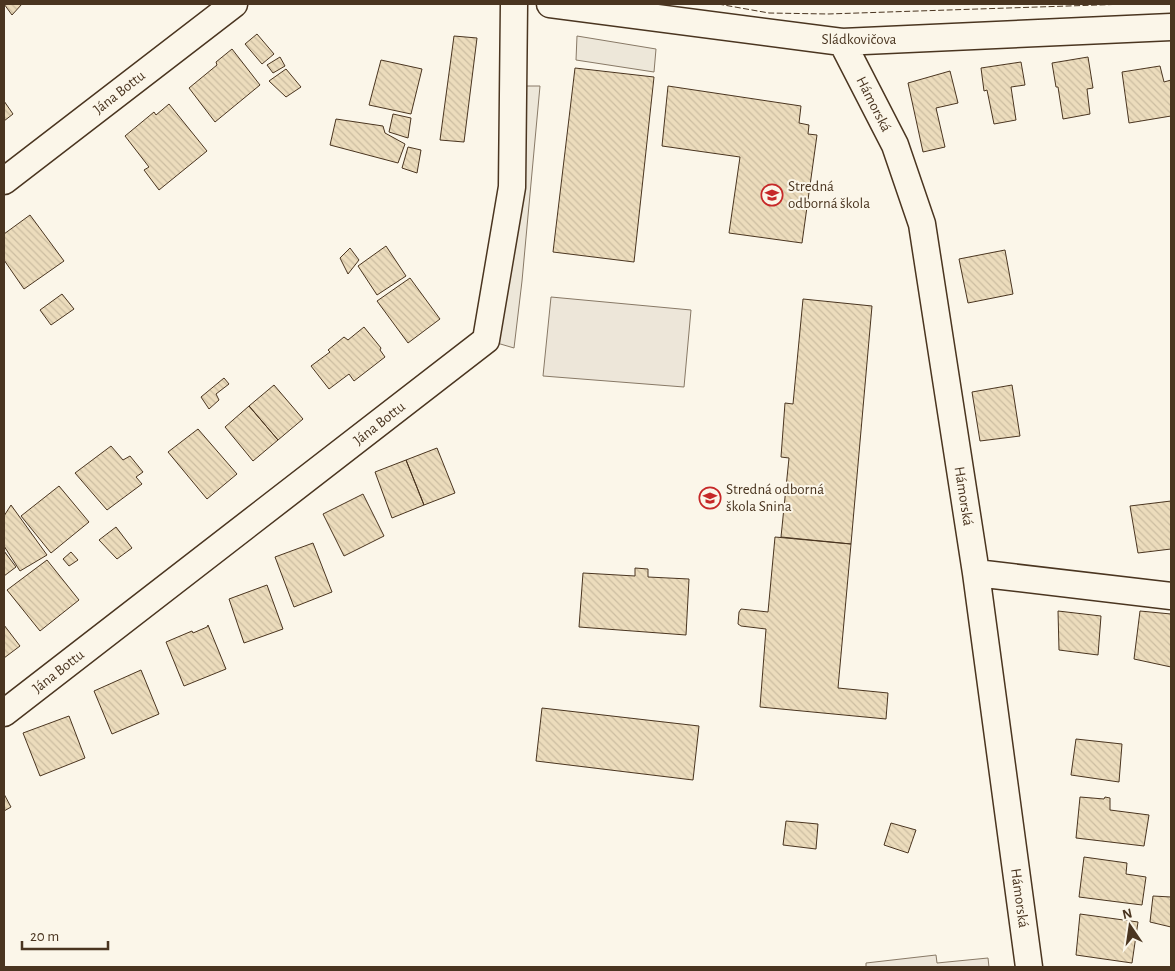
<svg xmlns="http://www.w3.org/2000/svg" width="1175" height="971" font-family="'Alegreya Sans',sans-serif">
  <style>
    .green { fill: #ede6d9; stroke: #887966 }
    .parking { fill: #ede7d9; stroke: #887966 }
    .building { fill: url(#building-back-hatch); stroke: #4a3520 }
    .lines { fill: none; stroke-linecap: round; stroke-linejoin: round }
    .minor-casing { stroke: #4a3520; stroke-width: 29 }
    .minor { stroke: #fbf6e9; stroke-width: 26 }
    .fence { stroke: #4a3520; stroke-width: 1; stroke-dasharray: 6 2.5; stroke-linecap: butt }
    .labels { text-anchor: middle; stroke-width: 4; stroke-linejoin: round; paint-order: stroke }
    .street-label { font-size: 15px; fill: #4a3520; stroke: #fbf6e9 }
    .poi-label { font-size: 15px; fill: #4a3520; stroke: #fbf6e9; text-anchor: start }
  </style>
  <defs>
    <pattern id="building-back-hatch" width="6" height="6" patternUnits="userSpaceOnUse" patternTransform="scale(1.25)"><rect width="6" height="6" fill="#ecdcbc"/><path d="M-1 5l2 2M0 0l6 6M5-1l2 2" fill="none" stroke="#ccbda1"/></pattern>
  </defs>
  <rect width="100%" height="100%" fill="#fbf6e9"/>
  <!-- green -->
  <path class="green" d="M 551,297 L 691,310 L 684,387 L 543,376 Z
    M 936,955 L 937,963 L 988,958 L 989,967 L 866,967 L 866,963 Z"/>
  <!-- parking -->
  <path class="parking" d="M 577,36 L 656,49 L 654,72 L 576,60 Z
    M 520,86 L 540,86 L 522,281 L 514,348 L 497,343 Z"/>
  <!-- building -->
  <path class="building" d="M 4,4 L 22,4 L 12,15 Z
    M 257,34 L 274,54 L 262,64 L 245,44 Z
    M 454,36 L 477,38 L 464,142 L 440,140 Z
    M 232,49 L 260,85 L 215,122 L 189,88 L 217,65 L 216,62 Z
    M 280,57 L 285,66 L 273,73 L 267,65 Z
    M 1088,57 L 1093,88 L 1087,89 L 1090,114 L 1063,119 L 1058,87 L 1056,87 L 1052,63 Z
    M 381,60 L 422,69 L 411,114 L 369,105 Z
    M 1021,62 L 1025,85 L 1011,87 L 1016,120 L 994,124 L 987,90 L 984,91 L 981,68 Z
    M 1160,66 L 1164,82 L 1171,80 L 1171,116 L 1129,123 L 1122,72 Z
    M 575,68 L 654,77 L 634,262 L 553,252 Z
    M 286,69 L 301,87 L 286,97 L 269,81 Z
    M 950,71 L 958,103 L 936,108 L 945,147 L 923,152 L 908,83 Z
    M 668,86 L 801,106 L 799,123 L 809,125 L 808,134 L 817,135 L 802,243 L 729,233 L 740,157 L 662,146 Z
    M 4,101 L 13,114 L 4,121 Z
    M 169,104 L 207,151 L 159,190 L 144,170 L 149,167 L 125,136 L 154,112 L 156,115 Z
    M 393,114 L 411,118 L 408,138 L 389,132 Z
    M 336,119 L 383,126 L 385,133 L 405,144 L 398,163 L 330,145 Z
    M 408,147 L 421,150 L 417,173 L 402,168 Z
    M 30,215 L 64,261 L 24,289 L 4,260 L 4,234 Z
    M 386,246 L 406,276 L 377,295 L 358,266 Z
    M 350,248 L 359,260 L 348,274 L 340,258 Z
    M 1005,250 L 1013,294 L 968,303 L 959,259 Z
    M 410,278 L 440,319 L 408,343 L 377,301 Z
    M 62,294 L 74,309 L 51,325 L 40,310 Z
    M 803,299 L 872,306 L 851,544 L 781,537 L 789,458 L 781,457 L 785,403 L 793,404 Z
    M 364,327 L 381,348 L 380,350 L 385,357 L 354,381 L 349,374 L 329,389 L 311,366 L 330,352 L 328,350 L 344,337 L 348,340 Z
    M 224,378 L 229,384 L 216,394 L 219,400 L 209,409 L 201,397 Z
    M 274,385 L 303,419 L 278,440 L 249,406 Z
    M 1012,385 L 1020,436 L 980,441 L 972,392 Z
    M 249,406 L 278,440 L 253,461 L 225,427 Z
    M 198,429 L 237,474 L 207,499 L 168,452 Z
    M 111,446 L 123,460 L 130,456 L 143,472 L 136,477 L 142,484 L 107,510 L 75,473 Z
    M 437,448 L 455,493 L 424,505 L 406,460 Z
    M 406,460 L 424,505 L 392,518 L 375,472 Z
    M 59,486 L 89,522 L 51,553 L 21,516 Z
    M 363,494 L 384,536 L 344,556 L 323,514 Z
    M 1171,501 L 1171,549 L 1138,553 L 1130,506 Z
    M 11,505 L 47,555 L 20,571 L 4,546 L 4,516 Z
    M 116,527 L 132,548 L 117,559 L 99,540 Z
    M 775,537 L 851,544 L 838,688 L 888,693 L 886,719 L 760,707 L 766,629 L 741,626 L 738,624 L 739,612 L 741,609 L 768,612 Z
    M 313,543 L 332,592 L 294,607 L 275,557 Z
    M 4,551 L 16,567 L 4,576 Z
    M 71,552 L 78,560 L 69,566 L 63,559 Z
    M 47,560 L 79,600 L 40,631 L 7,590 Z
    M 635,568 L 648,569 L 648,577 L 689,579 L 686,635 L 579,627 L 583,573 L 635,576 Z
    M 267,585 L 283,629 L 244,643 L 229,599 Z
    M 1058,611 L 1101,616 L 1098,655 L 1059,650 Z
    M 1140,611 L 1171,614 L 1171,667 L 1134,659 Z
    M 4,625 L 20,646 L 4,658 Z
    M 208,625 L 226,669 L 184,686 L 166,642 L 192,631 L 193,633 L 207,627 Z
    M 141,670 L 159,714 L 112,734 L 94,691 Z
    M 542,708 L 699,726 L 693,780 L 536,761 Z
    M 69,716 L 85,758 L 40,776 L 23,733 Z
    M 1076,739 L 1122,744 L 1119,782 L 1071,775 Z
    M 4,794 L 11,807 L 4,811 Z
    M 1080,797 L 1104,799 L 1105,797 L 1110,798 L 1110,810 L 1149,815 L 1144,846 L 1076,838 Z
    M 786,821 L 818,824 L 816,849 L 783,845 Z
    M 891,823 L 916,830 L 908,853 L 884,845 Z
    M 1084,857 L 1127,863 L 1126,874 L 1146,877 L 1142,905 L 1079,897 Z
    M 1153,896 L 1171,897 L 1171,927 L 1150,922 Z
    M 1080,914 L 1138,922 L 1132,963 L 1076,955 Z"/>
  <g class="lines">
    <!-- minor casing -->
    <g class="minor-casing">
      <path id="minor" d="M 550,4 L 842,42 L 1171,27
        M 842,42 L 895,145 L 922,224 L 976,573 L 1029,967
        M 4,181 L 234,4
        M 976,573 L 1171,596
        M 4,713 L 486,340 L 512,187 L 514,4"/>
    </g>
    <!-- minor -->
    <use href="#minor" class="minor"/>
    <!-- fence -->
    <path class="fence" d="M 718,4 L 769,13 L 828,14 L 1128,4"/>
  </g>
  <!-- icons -->
  <defs>
    <g id="school-ring" transform="scale(1.125)"><circle r="9.5" fill="#fbf6e9" stroke="#c62828" stroke-width="1.5"/><path d="M0-5L7-2L0 1L-7-2ZM-4 1L0 2.5L4 1V4Q0 6-4 4Z" fill="#c62828"/></g>
  </defs>
  <g fill-rule="evenodd">
    <use href="#school-ring" x="772" y="195"/>
    <use href="#school-ring" x="710" y="498"/>
  </g>
  <g class="labels">
    <!-- street labels -->
    <g class="street-label">
      <text x="859" y="44">Sládkovičova</text>
      <text transform="translate(119 92) rotate(-38)" y="5">Jána Bottu</text>
      <text transform="translate(874 104) rotate(63)" y="5">Hámorská</text>
      <text transform="translate(379 423) rotate(-38)" y="5">Jána Bottu</text>
      <text transform="translate(964 496) rotate(81)" y="5">Hámorská</text>
      <text transform="translate(58 671) rotate(-38)" y="5">Jána Bottu</text>
      <text transform="translate(1020 898) rotate(82)" y="5">Hámorská</text>
    </g>
    <!-- poi labels -->
    <g class="poi-label">
      <text x="788" y="191">Stredná<tspan x="788" dy="17">odborná škola</tspan></text>
      <text x="726" y="494">Stredná odborná<tspan x="726" dy="17">škola Snina</tspan></text>
    </g>
  </g>
  <!-- border -->
  <rect width="1175" height="971" fill="none" stroke="#4a3520" stroke-width="10"/>
  <!-- north arrow -->
  <g transform="translate(1130 926) rotate(347)" stroke="#fbf6e9" stroke-width="4" paint-order="stroke">
  <path d="M0-4L9 19L0 12L-9 19Z" fill="#4a3520"/>
  <text y="-8" font-size="14" font-weight="bold" text-anchor="middle" fill="#4a3520">N</text>
  </g>
  <!-- scale -->
  <path d="M22 941v8h86v-8" fill="none" stroke="#4a3520" stroke-width="2.5"/>
  <text x="30" y="941" font-size="15" fill="#4a3520" stroke="#fbf6e9" stroke-width="4" paint-order="stroke">20 m</text>
</svg>
